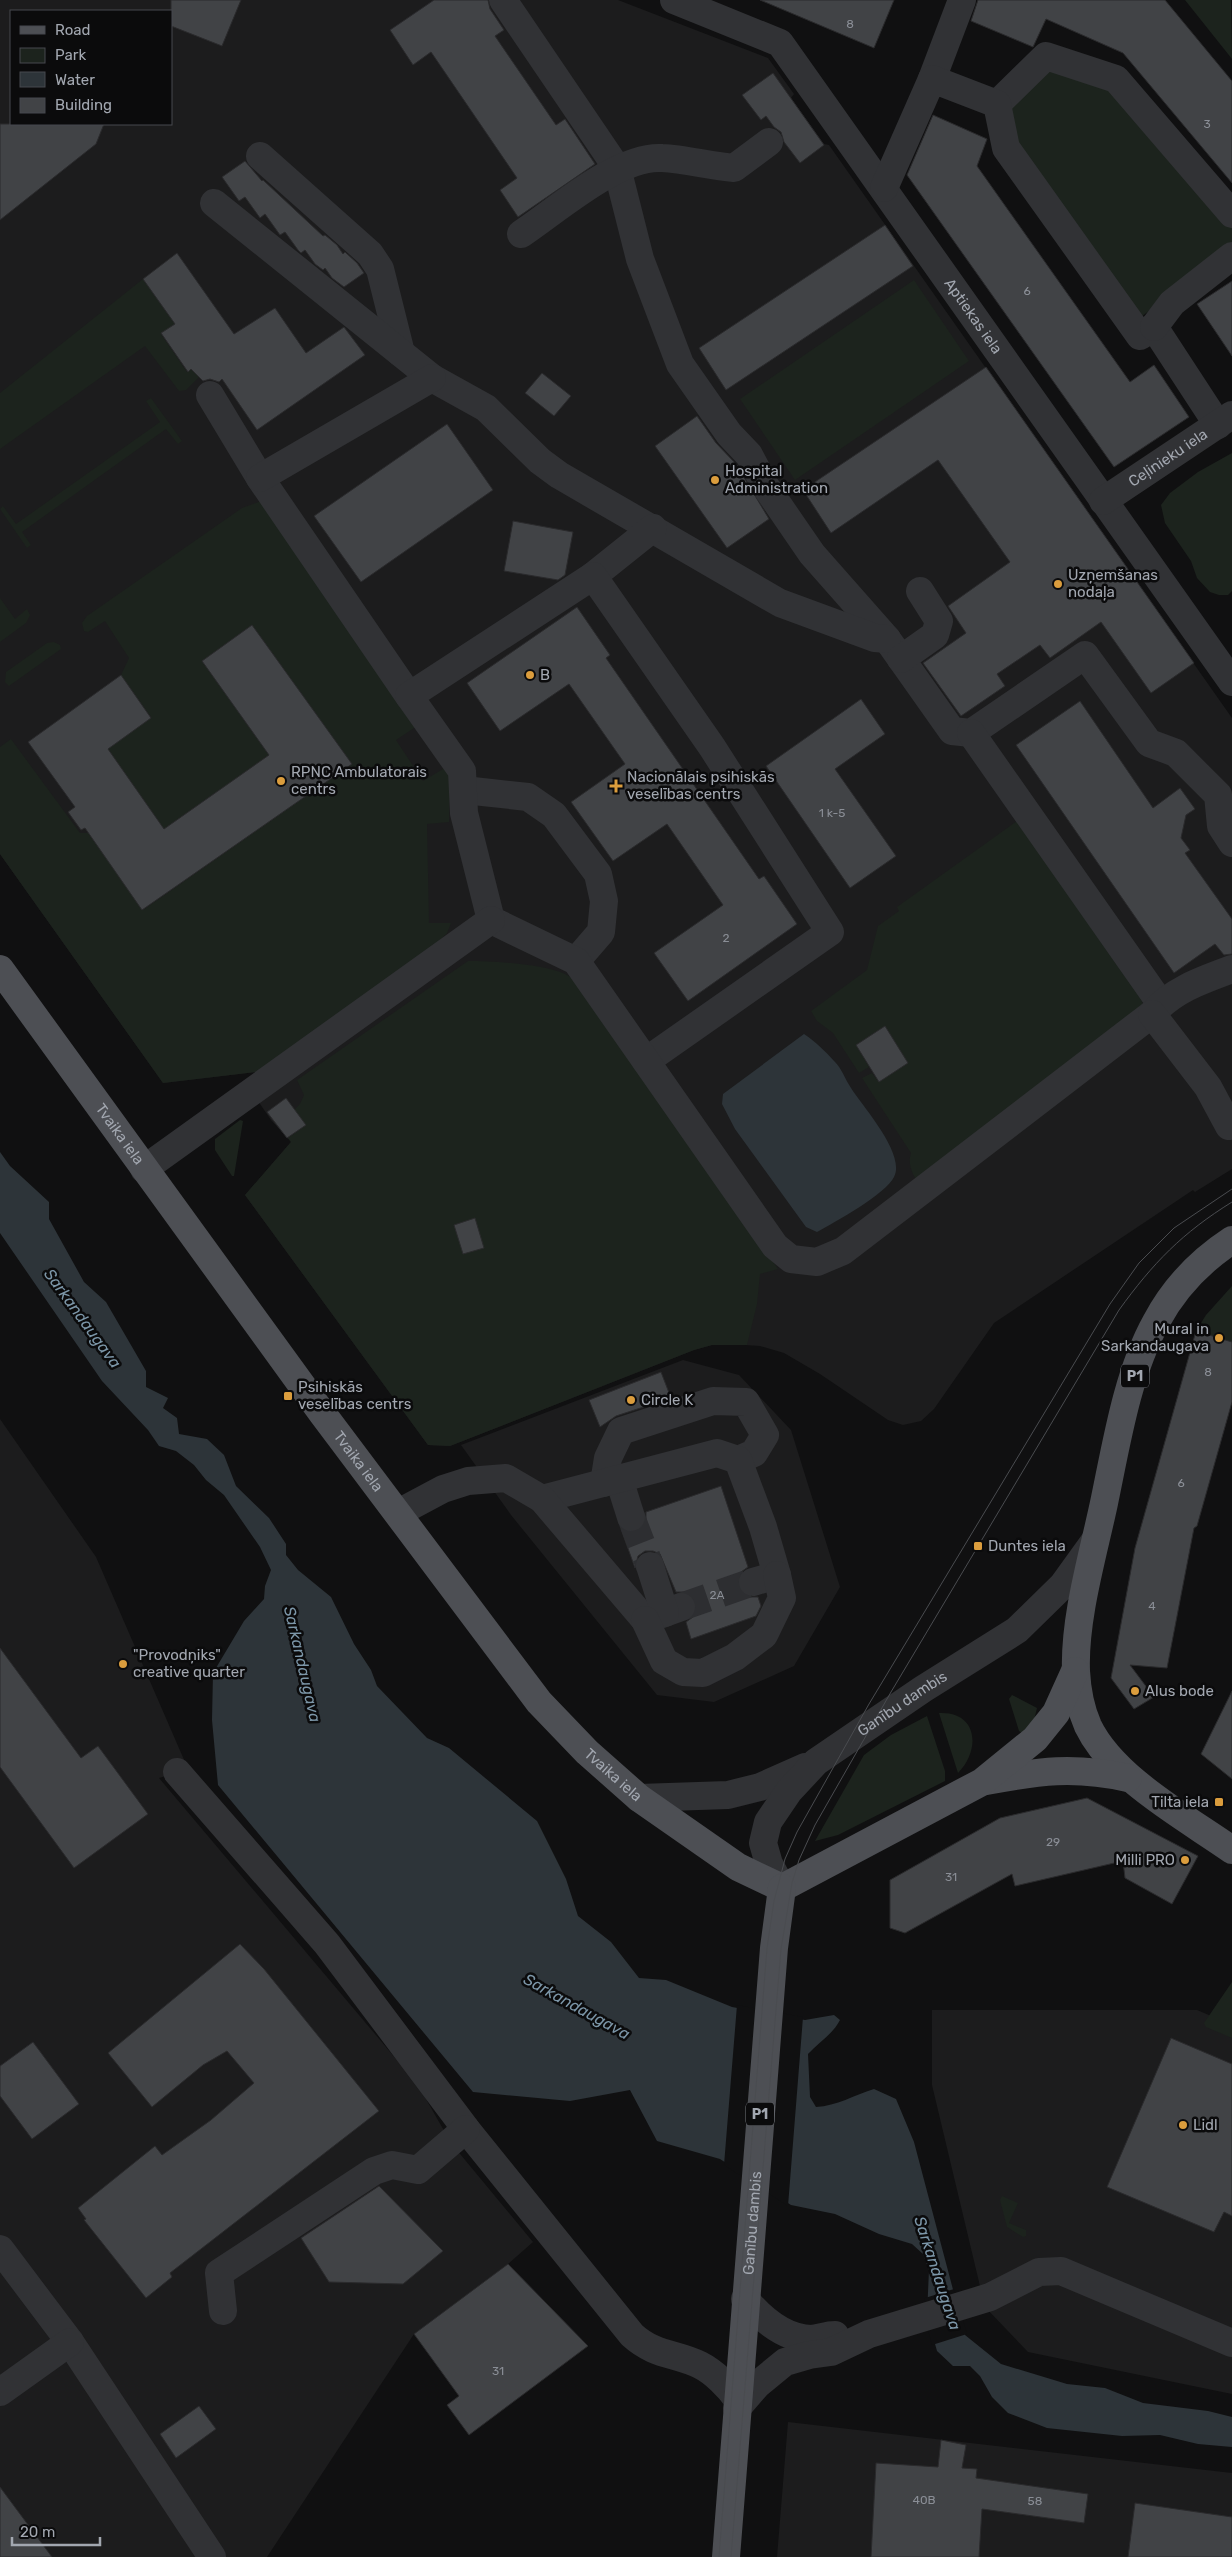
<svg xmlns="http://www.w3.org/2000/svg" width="1232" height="2557" font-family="Rubik,sans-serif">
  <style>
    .built { fill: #1c1c1d; fill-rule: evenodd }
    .green { fill: #1c231d }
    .water { fill: #2d3439 }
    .pier { fill: #101011 }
    .building { fill: #414346; stroke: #2a2a2c }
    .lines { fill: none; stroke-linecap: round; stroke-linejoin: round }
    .minor-tunnel { stroke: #2d2e31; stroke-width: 28; stroke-dasharray: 28 14; stroke-linecap: butt }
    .minor { stroke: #313235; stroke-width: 28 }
    .major { stroke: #4d4f54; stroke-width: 28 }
    .tram { stroke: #4a4c50; stroke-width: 1 }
    .poi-dot { fill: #db9d3d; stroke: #0b0b0c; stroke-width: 2 }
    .labels { text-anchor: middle; stroke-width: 5; stroke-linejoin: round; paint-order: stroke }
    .number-label { font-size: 12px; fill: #8a8e96 }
    .shield { fill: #0b0b0c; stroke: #75787f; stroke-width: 1 }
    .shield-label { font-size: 14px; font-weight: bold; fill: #a2a7b0 }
    .street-label { font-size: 15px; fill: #a2a7b0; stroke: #0b0b0c }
    .poi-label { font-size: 15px; fill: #a2a7b0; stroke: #0b0b0c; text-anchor: start }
    .water-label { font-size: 16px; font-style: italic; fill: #7c96a8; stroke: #0b0b0c }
  </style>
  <rect width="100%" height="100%" fill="#101011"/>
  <!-- built -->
  <path class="built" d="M 0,0 L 618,0 L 768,58 L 794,94 L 791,98 L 824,144 L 829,145 L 1232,718 L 1232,1169 L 1195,1192 L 1193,1190 L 994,1323 L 934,1409 L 921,1421 L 903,1425 L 888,1420 L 820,1374 L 784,1353 L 760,1346 L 730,1344 L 712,1345 L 694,1350 L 450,1446 L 428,1445 L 245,1195 L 291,1142 L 271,1120 L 258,1101 L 257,1072 L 163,1083 L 0,854 ZM 11,11 L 171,11 L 171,124 L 11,124 Z
    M 683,1360 L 739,1375 L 791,1430 L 840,1587 L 794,1666 L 714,1702 L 657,1695 L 511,1515 L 461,1445 Z
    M 0,1419 L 96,1557 L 185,1762 L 169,1775 L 159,1778 L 418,2085 L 451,2143 L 533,2242 L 508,2264 L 414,2334 L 267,2557 L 0,2557 Z
    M 932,2010 L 1197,2010 L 1232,2025 L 1232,2394 L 1028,2352 L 985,2307 L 932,2085 Z
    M 788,2422 L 1232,2473 L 1232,2557 L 777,2557 Z"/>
  <!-- green -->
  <path class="green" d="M 1185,0 L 1231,0 L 1232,59 Z
    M 1048,66 L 1111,84 L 1232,223 L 1232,247 L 1141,317 L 1017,145 L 1008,107 Z
    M 143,279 L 175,324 L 161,334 L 187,372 L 191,369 L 199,377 L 186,390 L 179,391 L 145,346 L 0,449 L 0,393 Z
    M 914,280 L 969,361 L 795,480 L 740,399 Z
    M 151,398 L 182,441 L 178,444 L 166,429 L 22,532 L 31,545 L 27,548 L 0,509 L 3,506 L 16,524 L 160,422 L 146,401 Z
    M 1232,453 L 1232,591 L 1228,595 L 1219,595 L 1210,592 L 1197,578 L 1191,561 L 1165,523 L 1161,505 L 1170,493 L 1198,472 Z
    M 264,500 L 416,722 L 414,728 L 396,740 L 423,781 L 443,769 L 450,771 L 449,822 L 427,824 L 429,923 L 451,923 L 447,933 L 438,942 L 257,1072 L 163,1083 L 0,854 L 0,747 L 11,739 L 80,833 L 88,833 L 143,910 L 352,764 L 252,625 L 202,661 L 269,755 L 164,829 L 108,749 L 151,717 L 121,675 L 129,658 L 105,621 L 88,632 L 84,631 L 82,623 L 87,616 L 242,508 Z
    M 0,598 L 15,619 L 27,609 L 30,615 L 26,623 L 0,642 Z
    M 54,642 L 60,645 L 61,649 L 9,686 L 5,682 L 6,672 L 47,643 Z
    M 1017,821 L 1142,1001 L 1143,1007 L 920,1185 C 913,1176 907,1164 911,1153 L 862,1078 L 872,1073 L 879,1082 L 908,1063 L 885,1026 L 856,1045 L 869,1067 L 859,1073 L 833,1033 L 817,1021 L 811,1011 L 867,970 L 878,926 L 899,911 L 897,907 Z
    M 468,961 C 493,961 543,964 565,974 C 571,977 577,982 582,985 L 778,1269 L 760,1274 L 757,1304 L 747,1345 L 712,1345 L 694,1350 L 450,1446 L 428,1445 L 245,1195 L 291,1142 L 288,1138 L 306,1125 L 294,1110 L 300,1104 L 304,1095 L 297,1080 Z
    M 240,1120 L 243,1121 L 234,1176 L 232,1176 L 215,1150 L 215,1139 Z
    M 1232,1286 L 1232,1342 L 1196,1331 L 1206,1315 Z
    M 1012,1695 L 1037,1708 L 1034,1720 L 1022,1733 L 1019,1731 L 1009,1699 Z
    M 939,1713 C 978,1711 981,1750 958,1773 Z
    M 927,1716 L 945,1771 L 945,1781 L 838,1835 L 815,1841 L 864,1755 L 891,1735 Z
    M 1232,1982 L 1232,2038 L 1206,2027 L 1204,2023 Z
    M 1002,2196 L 1018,2203 L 1009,2223 L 1026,2230 L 1026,2236 L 1023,2237 L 1007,2227 L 1000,2200 Z"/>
  <!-- water -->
  <path class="water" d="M 804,1034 C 816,1042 825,1051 835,1062 C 842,1069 845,1079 851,1088 C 863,1107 906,1154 894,1177 C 886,1194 835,1222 817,1232 L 806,1227 L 735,1129 L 722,1104 L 723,1094 Z
    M 0,1152 L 10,1166 L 49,1202 L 49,1219 L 84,1282 L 106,1302 L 146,1371 L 146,1387 L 168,1398 L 163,1408 L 177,1418 L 179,1434 L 207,1439 L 224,1455 L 236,1486 L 269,1518 L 286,1544 L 286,1555 L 298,1570 L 331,1597 L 354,1644 L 371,1670 L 377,1686 L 427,1738 L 449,1748 L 537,1821 L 566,1879 L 578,1916 L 611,1942 L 639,1978 L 666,1980 L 732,2007 L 805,2020 L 834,2015 L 840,2020 C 833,2034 819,2042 808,2054 L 810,2097 L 816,2107 C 837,2106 854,2095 874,2089 L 896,2099 L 914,2142 L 965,2335 L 1001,2364 L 1067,2384 L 1105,2388 L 1143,2403 L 1208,2411 L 1232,2417 L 1232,2447 L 1198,2444 L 1160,2435 L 1122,2436 L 1047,2428 L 1008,2413 L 992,2397 L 980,2376 L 970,2366 L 953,2366 L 937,2351 L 927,2315 L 929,2270 L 923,2254 L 912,2244 L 879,2234 L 835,2214 L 791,2205 L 720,2159 L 657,2141 L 630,2090 L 570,2101 L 473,2092 L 218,1785 L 212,1720 L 213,1673 L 244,1621 L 264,1599 L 265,1586 L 271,1570 L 260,1547 L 224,1495 L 206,1480 L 194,1465 L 176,1451 L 159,1446 L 148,1430 L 102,1381 L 0,1233 Z"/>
  <!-- pier -->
  <path class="pier" d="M 737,2005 L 803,2017 L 788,2206 L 724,2165 Z
    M 954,2289 L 967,2334 L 932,2345 L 924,2316 L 925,2298 Z"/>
  <!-- building -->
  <path class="building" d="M 171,0 L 241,0 L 222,46 L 171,26 Z
    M 434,0 L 488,0 L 490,9 L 504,30 L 495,36 L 556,125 L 565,119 L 595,164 L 518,217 L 500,190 L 517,178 L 431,52 L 413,65 L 390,30 Z
    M 760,0 L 894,0 L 874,48 Z
    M 978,0 L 1165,0 L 1232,81 L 1232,183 L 1123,53 L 1046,19 L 1033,47 L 971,21 Z
    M 773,73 L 824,145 L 800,163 L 784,142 L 781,132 L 774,127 L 766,116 L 761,120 L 742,95 Z
    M 933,115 L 987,139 L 977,166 L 1130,382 L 1154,365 L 1189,417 L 1114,467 L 907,175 Z
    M 0,124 L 104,124 L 96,144 L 0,220 Z
    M 245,161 L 262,181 L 263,180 L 323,236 L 325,235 L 337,245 L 343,254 L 345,252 L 357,263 L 364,273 L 344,287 L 332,278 L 325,268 L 323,270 L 315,264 L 305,250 L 301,253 L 298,250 L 285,232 L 280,235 L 265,214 L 260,218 L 245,197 L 239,201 L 222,177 Z
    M 885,225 L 913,266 L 726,390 L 699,348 Z
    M 177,253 L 234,334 L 275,308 L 306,353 L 344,327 L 365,355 L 257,430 L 222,379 L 219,382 L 210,379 L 203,381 L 191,369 L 188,372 L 161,333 L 175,324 L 143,279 Z
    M 1232,281 L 1232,356 L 1197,304 Z
    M 986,367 L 1194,663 L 1151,693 L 1101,622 L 1050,658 L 1040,645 L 997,674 L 1005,686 L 961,716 L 923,663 L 966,633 L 948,606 L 1010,562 L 938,460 L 831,533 L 803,490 Z
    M 542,373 L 571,396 L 554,416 L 525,393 Z
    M 697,416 L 716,443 L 736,464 L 769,519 L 727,548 L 655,446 Z
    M 447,424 L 493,490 L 361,582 L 314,516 Z
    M 513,521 L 573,532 L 565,575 L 558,580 L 504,571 Z
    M 577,607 L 610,655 L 606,658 L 759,879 L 764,876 L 797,924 L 688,1001 L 654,953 L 723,905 L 667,824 L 613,861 L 571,802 L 625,764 L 569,684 L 500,731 L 467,683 Z
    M 252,625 L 352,764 L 142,910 L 85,828 L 81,830 L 68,812 L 75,807 L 28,742 L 121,675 L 151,718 L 108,749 L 164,829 L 269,755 L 202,661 Z
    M 861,699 L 885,734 L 835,769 L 896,856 L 850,888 L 766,766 Z
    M 1080,701 L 1153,808 L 1180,788 L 1195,809 L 1186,815 L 1181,838 L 1190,850 L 1185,853 L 1232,919 L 1232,954 L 1224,955 L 1215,944 L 1174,973 L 1016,745 Z
    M 885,1026 L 908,1063 L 879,1082 L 856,1045 Z
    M 286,1098 L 306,1125 L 287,1138 L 267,1112 Z
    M 475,1218 L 484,1248 L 463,1254 L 454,1225 Z
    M 1196,1331 L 1232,1342 L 1232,1402 L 1197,1526 L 1194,1528 L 1167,1668 L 1130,1665 L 1154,1697 L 1134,1709 L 1111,1678 L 1135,1548 Z
    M 661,1372 L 671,1398 L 616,1416 L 600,1427 L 589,1400 Z
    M 721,1486 L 748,1567 L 741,1572 L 738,1578 L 738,1587 L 742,1593 L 749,1597 L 758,1597 L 761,1606 L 756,1616 L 691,1639 L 686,1622 L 693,1617 L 696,1609 L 695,1601 L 691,1595 L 684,1592 L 676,1592 L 660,1554 L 653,1551 L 645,1551 L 638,1556 L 635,1568 L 621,1529 L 628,1532 L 636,1532 L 642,1528 L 646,1521 L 646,1512 Z
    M 0,1648 L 81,1758 L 98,1746 L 148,1814 L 74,1868 L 0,1767 Z
    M 1232,1691 L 1232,1779 L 1201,1754 Z
    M 1087,1798 L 1198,1856 L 1172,1904 L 1125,1878 L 1123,1861 L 1015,1886 L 1012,1874 L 905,1933 L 890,1928 L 890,1880 L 1000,1818 Z
    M 240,1944 L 264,1969 L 379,2111 L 170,2273 L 172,2277 L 146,2298 L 84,2220 L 86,2219 L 78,2208 L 155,2146 L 162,2155 L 211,2120 L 254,2083 L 227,2051 L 203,2065 L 152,2107 L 108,2053 Z
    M 1171,2038 L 1232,2064 L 1232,2216 L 1224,2212 L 1214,2232 L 1107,2187 Z
    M 33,2042 L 79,2104 L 32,2139 L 0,2096 L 0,2066 Z
    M 379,2186 L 443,2251 L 403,2284 L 329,2282 L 301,2238 Z
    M 508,2264 L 588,2346 L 469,2435 L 447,2405 L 459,2396 L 414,2334 Z
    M 199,2406 L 216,2429 L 176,2458 L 160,2434 Z
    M 941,2440 L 966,2445 L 962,2468 L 977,2469 L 976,2478 L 1088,2494 L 1084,2523 L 982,2509 L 979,2557 L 871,2557 L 876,2463 L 938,2467 Z
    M 0,2487 L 52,2557 L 0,2557 Z
    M 1135,2503 L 1232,2517 L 1232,2557 L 1128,2557 Z"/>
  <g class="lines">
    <!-- minor-tunnel -->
    <path class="minor-tunnel" d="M 631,1517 L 650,1566
      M 681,1607 L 753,1582"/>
    <!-- minor -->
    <g class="minor">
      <path d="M 503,0 L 617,168 L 640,259 L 680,364 L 729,434 L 749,455 L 766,487 L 812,554 L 887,639 L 952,731 L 971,733 L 1085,655 L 1149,743 L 1176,753 L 1218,795 L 1221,826 L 1232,843"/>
      <path id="s1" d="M 674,0 L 780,43 L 1232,682"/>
      <path d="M 932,79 L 962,0"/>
      <path d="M 997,104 L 1046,56 L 1116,79 L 1232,214"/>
      <path d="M 260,156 L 370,254 L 380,269 L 401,353"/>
      <path d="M 884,188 L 932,79 L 997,104 L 1006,148 L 1140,336 L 1154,327 L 1218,425"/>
      <path d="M 214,203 L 432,378 L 486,408 L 540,461 L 559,475 L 780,603 L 875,638 L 887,639"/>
      <path d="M 521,234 C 557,210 619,155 662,158 C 685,159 710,166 734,168 L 769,142"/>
      <path d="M 1154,327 L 1172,303 L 1232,256"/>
      <path d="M 210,395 L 260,478 L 409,696"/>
      <path d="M 260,478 L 432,378"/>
      <path id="s2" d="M 1103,501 L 1232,415"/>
      <path d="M 593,576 L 653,528"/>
      <path d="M 901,659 L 935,635 L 939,621 L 920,591"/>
      <path d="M 971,733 L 1161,1004"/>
      <path d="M 464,790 L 528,797 L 554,815 L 598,874 L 604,901 L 601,932 L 576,961"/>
      <path d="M 491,920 L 464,813 L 462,771 L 409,696 L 593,576 L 712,747 L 830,932 L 646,1061"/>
      <path d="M 491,920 L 576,961 L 775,1246 L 791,1259 L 817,1262 L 843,1251 L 1152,1014 C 1173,990 1202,980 1232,969"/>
      <path d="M 1152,1014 L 1208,1087 L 1229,1126"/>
      <path d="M 144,1169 L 491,920"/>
      <path d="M 619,1479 L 631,1517"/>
      <path d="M 604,1483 L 608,1458 L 621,1431 L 713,1401 L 746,1402 L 765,1435 L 754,1453 L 738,1460"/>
      <path d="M 542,1499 L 717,1453 L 738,1460 L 763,1527 L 777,1575 L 753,1582"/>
      <path d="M 398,1513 L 443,1489 L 468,1481 L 506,1478 L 542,1499 L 645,1620 L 681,1607"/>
      <path d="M 650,1566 L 665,1613"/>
      <path d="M 645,1620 L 664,1661 L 683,1672 L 703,1673 L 735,1657 L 764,1635 L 782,1598 L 777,1575"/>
      <path d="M 177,1772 L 327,1944 L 466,2129 L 632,2335 C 655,2356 676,2353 700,2365 C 714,2372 729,2387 738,2400"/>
      <path d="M 639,1798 L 728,1795 L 760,1787 L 805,1767"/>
      <path id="s3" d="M 782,1888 L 769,1864 L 763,1843 L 768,1822 L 789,1791 L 816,1762 L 923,1689 L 1017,1630 L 1063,1585 L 1094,1542"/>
      <path d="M 0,2249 L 70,2342 L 212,2557"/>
      <path d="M 745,2299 C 761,2318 785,2339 812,2339 C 820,2338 827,2335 835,2335"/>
      <path d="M 223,2311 L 219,2273 L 374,2171 L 392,2165 L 418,2170 L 466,2129"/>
      <path d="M 0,2392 L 70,2342"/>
      <path d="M 737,2408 L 757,2385 L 785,2362 L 809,2355 L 831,2352 L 869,2334 L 990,2297 L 1039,2272 L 1061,2271 L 1232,2343"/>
    </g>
    <!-- major -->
    <g class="major">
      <path id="s4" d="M 0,969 L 322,1413 L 539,1702 L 587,1752 L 639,1798 L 738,1867 L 782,1888"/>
      <path d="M 1232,1240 C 1200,1261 1174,1288 1156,1322 C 1127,1374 1116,1446 1104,1503 C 1093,1555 1074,1618 1076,1671 C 1077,1690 1080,1708 1088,1726 C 1113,1778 1185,1817 1232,1850"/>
      <path d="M 986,1781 C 1039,1771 1074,1766 1128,1778"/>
      <path d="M 782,1888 L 982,1782 L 1035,1739 L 1056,1713 L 1075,1671"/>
      <path id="s5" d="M 726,2557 L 774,1948 L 782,1888"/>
    </g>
    <!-- tram -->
    <path class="tram" d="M 719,2557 L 767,1948 L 774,1901 L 785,1859 L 797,1832 L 869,1704 L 1110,1304 L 1139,1263 L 1174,1228 L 1232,1189
      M 731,2557 L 781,1949 L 792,1883 L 799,1860 L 815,1825 L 891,1692 L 1119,1310 C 1153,1263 1182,1233 1232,1202"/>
  </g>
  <!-- markers -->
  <g class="poi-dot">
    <circle cx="715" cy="480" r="5"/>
    <circle cx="1058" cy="584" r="5"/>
    <circle cx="530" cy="675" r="5"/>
    <circle cx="281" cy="781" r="5"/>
    <path d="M613.5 778.5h5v5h5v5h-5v5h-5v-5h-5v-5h5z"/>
    <circle cx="1219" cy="1338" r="5"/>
    <rect x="283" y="1391" width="10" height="10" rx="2.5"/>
    <circle cx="631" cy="1400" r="5"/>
    <rect x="973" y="1541" width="10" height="10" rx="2.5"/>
    <circle cx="123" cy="1664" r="5"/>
    <circle cx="1135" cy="1691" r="5"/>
    <rect x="1214" y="1797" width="10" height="10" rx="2.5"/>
    <circle cx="1185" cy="1860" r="5"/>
    <circle cx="1183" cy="2125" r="5"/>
  </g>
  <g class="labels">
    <!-- number labels -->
    <g class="number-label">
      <text x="850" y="28">8</text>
      <text x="1207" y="128">3</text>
      <text x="1027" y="295">6</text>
      <text x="832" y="817">1 k-5</text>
      <text x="726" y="942">2</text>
      <text x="1208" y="1376">8</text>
      <text x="1181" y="1487">6</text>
      <text x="717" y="1599">2A</text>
      <text x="1152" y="1610">4</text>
      <text x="1053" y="1846">29</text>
      <text x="951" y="1881">31</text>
      <text x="498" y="2375">31</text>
      <text x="924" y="2504">40B</text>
      <text x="1035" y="2505">58</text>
    </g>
    <!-- shield labels -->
    <g class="shield">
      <rect x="1121" y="1364.5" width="28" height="23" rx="4"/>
      <rect x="746" y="2102.5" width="28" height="23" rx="4"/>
    </g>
    <g class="shield-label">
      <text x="1135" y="1381">P1</text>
      <text x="760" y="2119">P1</text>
    </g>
    <!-- street labels -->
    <g class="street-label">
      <text dy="5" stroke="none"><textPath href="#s1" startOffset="449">Aptiekas iela</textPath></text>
      <text dy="5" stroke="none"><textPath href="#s2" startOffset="78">Ceļinieku iela</textPath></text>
      <text dy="5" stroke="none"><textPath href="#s4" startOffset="204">Tvaika iela</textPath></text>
      <text dy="5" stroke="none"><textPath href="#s4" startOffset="609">Tvaika iela</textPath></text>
      <text dy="5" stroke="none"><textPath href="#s3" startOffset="252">Ganību dambis</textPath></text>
      <text dy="5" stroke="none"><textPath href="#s4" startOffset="1014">Tvaika iela</textPath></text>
      <text dy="5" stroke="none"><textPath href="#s5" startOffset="335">Ganību dambis</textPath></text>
    </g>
    <!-- poi labels -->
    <g class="poi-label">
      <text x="725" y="476">Hospital<tspan x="725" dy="17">Administration</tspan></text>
      <text x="1068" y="580">Uzņemšanas<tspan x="1068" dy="17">nodaļa</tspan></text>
      <text x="540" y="680">B</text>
      <text x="291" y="777">RPNC Ambulatorais<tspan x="291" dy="17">centrs</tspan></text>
      <text x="627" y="782">Nacionālais psihiskās<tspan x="627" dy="17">veselības centrs</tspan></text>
      <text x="1209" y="1334" text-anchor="end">Mural in<tspan x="1209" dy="17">Sarkandaugava</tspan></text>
      <text x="298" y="1392">Psihiskās<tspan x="298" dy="17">veselības centrs</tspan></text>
      <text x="641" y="1405">Circle K</text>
      <text x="988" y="1551">Duntes iela</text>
      <text x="133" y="1660">"Provodņiks"<tspan x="133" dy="17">creative quarter</tspan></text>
      <text x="1145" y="1696">Alus bode</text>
      <text x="1209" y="1807" text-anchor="end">Tilta iela</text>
      <text x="1175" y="1865" text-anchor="end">Milli PRO</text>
      <text x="1193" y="2130">Lidl</text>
    </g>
    <!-- water labels -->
    <g class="water-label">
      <text transform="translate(83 1318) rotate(54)" y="6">Sarkandaugava</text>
      <text transform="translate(303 1664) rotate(77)" y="6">Sarkandaugava</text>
      <text transform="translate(577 2006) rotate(29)" y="6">Sarkandaugava</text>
      <text transform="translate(938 2273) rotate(72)" y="6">Sarkandaugava</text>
    </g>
  </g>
  <!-- legend -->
  <rect x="10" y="10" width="162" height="115" fill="#0b0b0c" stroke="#47494e"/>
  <rect x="20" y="26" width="25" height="8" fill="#4d4f54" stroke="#47494e"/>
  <text x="55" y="35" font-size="15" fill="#a2a7b0">Road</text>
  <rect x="20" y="48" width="25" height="15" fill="#1c231d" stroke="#47494e"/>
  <text x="55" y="60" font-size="15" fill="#a2a7b0">Park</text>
  <rect x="20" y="72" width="25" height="15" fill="#2d3439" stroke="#47494e"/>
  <text x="55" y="85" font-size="15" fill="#a2a7b0">Water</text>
  <rect x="20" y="98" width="25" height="15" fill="#414346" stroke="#47494e"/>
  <text x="55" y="110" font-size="15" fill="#a2a7b0">Building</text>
  <!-- scale -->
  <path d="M12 2537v8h88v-8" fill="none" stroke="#a2a7b0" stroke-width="2.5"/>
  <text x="20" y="2537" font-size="15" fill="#a2a7b0" stroke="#0b0b0c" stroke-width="4" paint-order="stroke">20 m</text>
</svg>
